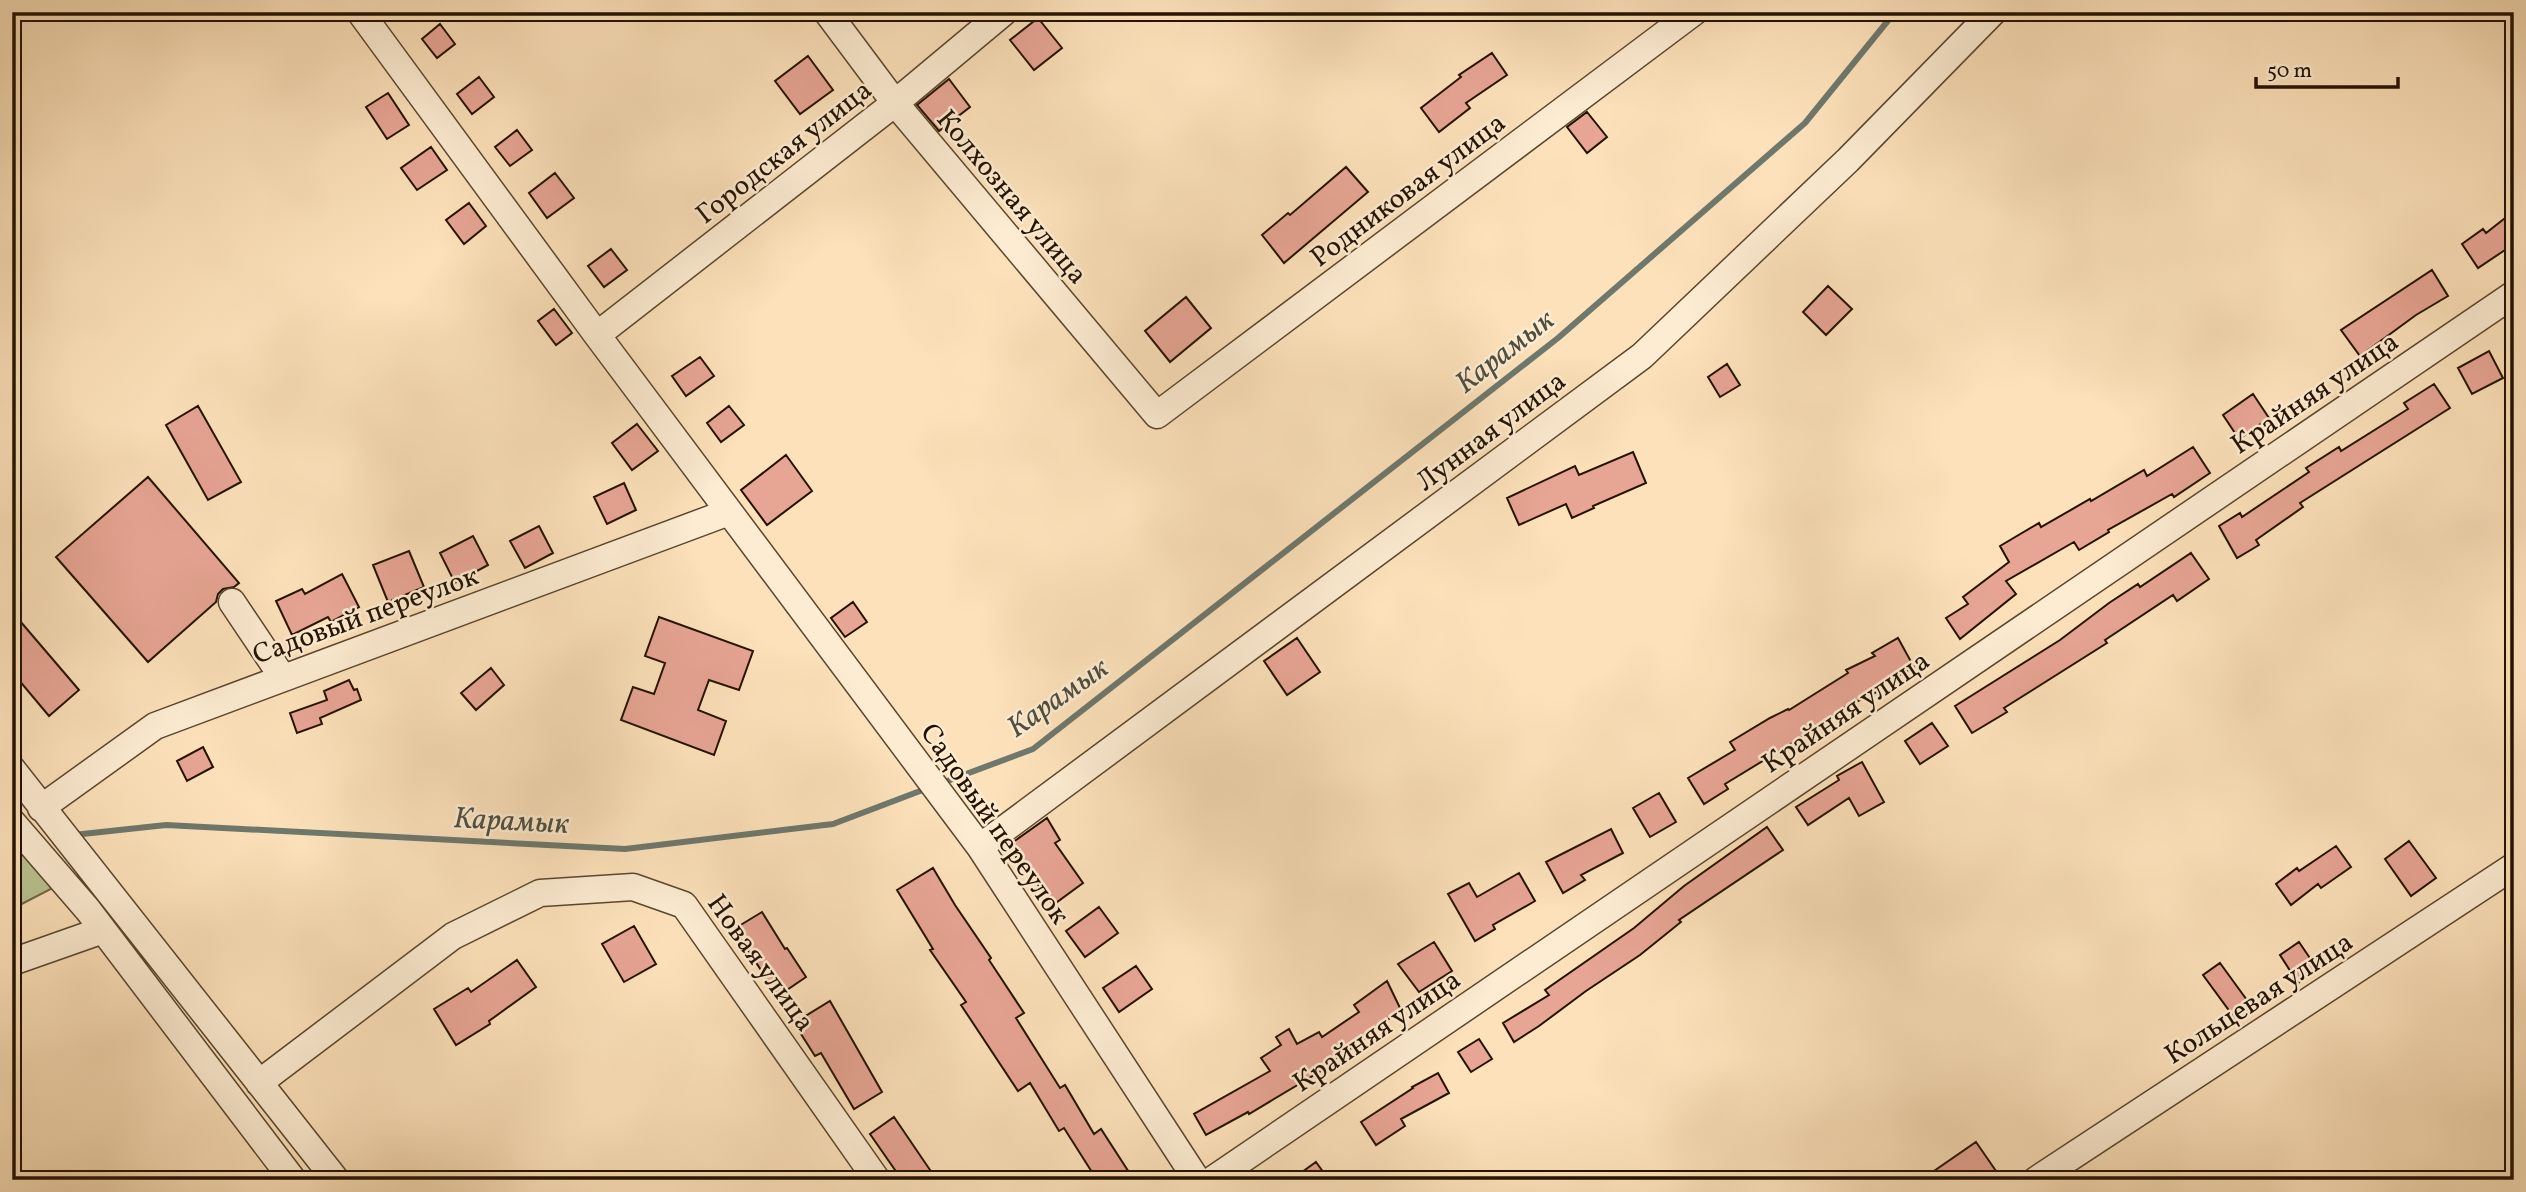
<svg xmlns="http://www.w3.org/2000/svg" width="2526" height="1192" font-family="Vollkorn,serif">
  <style>
    .green { fill: #bbc392; stroke: #706a49; stroke-width: 2 }
    .lines { fill: none; stroke-linecap: round; stroke-linejoin: round }
    .stream { stroke: #6e786d; stroke-width: 6 }
    .building { fill: #e7a594; stroke: #241200; stroke-width: 2 }
    .minor-casing { stroke: #5a462e; stroke-width: 29 }
    .minor { stroke: #fdecd2; stroke-width: 26 }
    .labels { text-anchor: middle; stroke-width: 5; stroke-linejoin: round; paint-order: stroke }
    .street-label { font-size: 28px; fill: #241200; stroke: #fdecd2 }
    .water-label { font-size: 30px; font-style: italic; fill: #4f4e3f; stroke: #fdecd2 }
  </style>
  <rect width="100%" height="100%" fill="#fce1ba"/>
  <filter id="stains"><feTurbulence type="fractalNoise" baseFrequency=".00286" numOctaves="4"/><feColorMatrix values="0 0 0 0 .2 0 0 0 0 .09 0 0 0 0 .02 0 0 0 .5 -.17"/></filter>
  <radialGradient id="worn" r=".72"><stop offset=".6" stop-color="#630" stop-opacity="0"/><stop offset="1" stop-color="#630" stop-opacity=".3"/></radialGradient>
  <!-- green -->
  <path class="green" d="M 12,808 L 72,878 L 12,909 Z"/>
  <g class="lines">
    <!-- stream -->
    <path class="stream" d="M 942,783 L 1033,749 L 1558,338 L 1805,123 L 1895,12
      M 73,835 L 166,825 L 625,849 L 833,824 L 928,788"/>
  </g>
  <!-- building -->
  <path class="building" d="M 1038,18 L 1062,48 L 1034,70 L 1010,40 Z
    M 440,24 L 455,44 L 437,58 L 422,39 Z
    M 1492,53 L 1507,75 L 1466,103 L 1470,108 L 1439,132 L 1421,108 L 1461,77 L 1459,75 Z
    M 808,56 L 833,90 L 800,114 L 775,81 Z
    M 479,77 L 494,97 L 472,114 L 457,94 Z
    M 949,79 L 970,107 L 939,131 L 917,105 Z
    M 388,93 L 409,125 L 387,139 L 366,107 Z
    M 1587,112 L 1607,137 L 1587,153 L 1567,127 Z
    M 517,130 L 532,150 L 510,166 L 495,147 Z
    M 431,147 L 447,170 L 417,190 L 401,168 Z
    M 1346,167 L 1368,192 L 1284,263 L 1262,235 L 1288,213 L 1290,215 Z
    M 555,173 L 574,198 L 547,218 L 529,193 Z
    M 469,203 L 486,226 L 464,244 L 446,220 Z
    M 2514,211 L 2514,262 L 2505,250 L 2478,268 L 2462,244 L 2483,229 L 2486,233 Z
    M 611,249 L 627,270 L 604,287 L 588,266 Z
    M 2432,270 L 2448,296 L 2416,315 L 2360,356 L 2341,330 Z
    M 1828,286 L 1852,309 L 1826,335 L 1803,312 Z
    M 1186,297 L 1211,328 L 1170,362 L 1145,331 Z
    M 554,309 L 572,333 L 556,345 L 538,321 Z
    M 2489,351 L 2503,378 L 2472,394 L 2458,368 Z
    M 700,357 L 714,376 L 686,396 L 672,376 Z
    M 1727,364 L 1740,385 L 1720,397 L 1708,377 Z
    M 2434,384 L 2450,408 L 2300,503 L 2303,507 L 2256,540 L 2259,545 L 2237,558 L 2219,526 L 2240,513 L 2242,517 L 2309,472 L 2306,468 L 2339,447 L 2341,451 L 2408,409 L 2404,403 Z
    M 2253,394 L 2269,418 L 2239,439 L 2223,415 Z
    M 198,406 L 241,482 L 208,500 L 166,425 Z
    M 729,406 L 744,425 L 721,442 L 707,423 Z
    M 637,424 L 658,451 L 632,470 L 612,443 Z
    M 2193,447 L 2210,473 L 2174,497 L 2172,494 L 2108,530 L 2109,532 L 2079,550 L 2074,542 L 2006,581 L 2016,594 L 1960,639 L 1946,618 L 1968,604 L 1963,597 L 2009,562 L 2000,546 L 2039,523 L 2041,527 L 2090,499 L 2091,501 L 2144,470 L 2147,476 Z
    M 1633,452 L 1646,483 L 1593,506 L 1594,508 L 1572,518 L 1566,504 L 1519,525 L 1507,498 L 1575,466 L 1579,475 Z
    M 786,455 L 812,491 L 767,525 L 741,490 Z
    M 148,477 L 239,583 L 234,587 L 223,589 L 218,594 L 216,602 L 148,662 L 56,557 Z
    M 624,483 L 636,510 L 607,524 L 594,497 Z
    M 539,526 L 553,553 L 525,568 L 510,541 Z
    M 473,536 L 488,565 L 455,583 L 440,553 Z
    M 409,551 L 424,587 L 388,602 L 373,565 Z
    M 2191,553 L 2209,579 L 2177,601 L 2173,595 L 2105,640 L 2107,643 L 2004,708 L 2007,712 L 1972,733 L 1955,706 L 2060,640 L 2109,603 L 2138,584 L 2140,587 Z
    M 342,574 L 359,607 L 331,622 L 328,617 L 292,635 L 276,601 L 302,589 L 305,594 Z
    M 853,602 L 867,622 L 845,637 L 831,618 Z
    M 659,617 L 753,651 L 739,690 L 709,680 L 698,710 L 726,721 L 714,755 L 621,720 L 633,687 L 654,694 L 665,663 L 645,656 Z
    M 20,621 L 79,690 L 49,716 L 12,672 L 12,628 Z
    M 1297,638 L 1320,672 L 1287,695 L 1264,661 Z
    M 1898,638 L 1914,667 L 1881,686 L 1883,689 L 1841,709 L 1843,712 L 1725,784 L 1728,789 L 1704,804 L 1688,778 L 1735,750 L 1730,742 L 1770,718 L 1788,709 L 1789,710 L 1848,673 L 1846,670 L 1875,656 L 1872,653 Z
    M 491,668 L 504,685 L 476,710 L 461,693 Z
    M 349,680 L 354,690 L 357,689 L 361,700 L 320,718 L 322,724 L 297,733 L 290,713 L 327,700 L 324,691 Z
    M 1932,723 L 1948,746 L 1920,764 L 1905,741 Z
    M 203,747 L 213,767 L 187,781 L 177,761 Z
    M 1862,762 L 1884,802 L 1859,816 L 1849,798 L 1808,825 L 1796,807 L 1839,780 L 1837,776 Z
    M 1659,793 L 1676,822 L 1650,837 L 1633,808 Z
    M 1047,818 L 1060,840 L 1055,843 L 1083,883 L 1053,905 L 1022,863 L 1020,864 L 1009,845 Z
    M 1767,827 L 1783,850 L 1679,920 L 1681,922 L 1640,955 L 1586,991 L 1539,1026 L 1514,1042 L 1503,1023 L 1549,995 L 1545,990 L 1634,928 L 1684,886 Z
    M 1611,829 L 1623,853 L 1581,875 L 1585,880 L 1563,893 L 1546,862 Z
    M 2409,841 L 2436,878 L 2411,896 L 2385,859 Z
    M 2336,846 L 2351,867 L 2321,888 L 2318,884 L 2291,905 L 2276,884 L 2297,868 L 2299,871 Z
    M 933,868 L 955,905 L 991,958 L 989,960 L 1024,1013 L 1016,1018 L 1060,1088 L 1065,1085 L 1094,1134 L 1101,1129 L 1134,1180 L 1097,1180 L 1064,1128 L 1059,1131 L 1030,1083 L 1018,1091 L 961,1005 L 966,1002 L 930,950 L 933,949 L 897,890 Z
    M 1519,873 L 1535,901 L 1493,925 L 1495,929 L 1475,941 L 1448,894 L 1469,883 L 1477,897 Z
    M 1099,907 L 1118,933 L 1085,957 L 1066,931 Z
    M 762,912 L 785,949 L 787,948 L 806,977 L 778,996 L 734,929 Z
    M 634,926 L 656,964 L 624,982 L 602,944 Z
    M 1434,942 L 1452,971 L 1419,992 L 1398,964 Z
    M 2299,942 L 2318,970 L 2298,983 L 2280,955 Z
    M 517,960 L 536,987 L 489,1021 L 490,1024 L 456,1045 L 434,1009 L 468,988 L 471,992 Z
    M 2220,963 L 2252,1007 L 2236,1020 L 2203,975 Z
    M 1136,966 L 1152,989 L 1119,1012 L 1103,988 Z
    M 1387,981 L 1401,1010 L 1363,1038 L 1364,1040 L 1334,1060 L 1336,1062 L 1249,1114 L 1248,1112 L 1206,1135 L 1194,1114 L 1270,1071 L 1261,1058 L 1281,1045 L 1276,1037 L 1289,1029 L 1297,1044 L 1319,1032 L 1322,1037 L 1359,1012 L 1354,1005 Z
    M 830,1001 L 882,1092 L 854,1109 L 821,1053 L 815,1056 L 794,1023 Z
    M 1479,1039 L 1492,1059 L 1471,1072 L 1458,1052 Z
    M 1438,1073 L 1449,1093 L 1401,1119 L 1405,1126 L 1376,1145 L 1361,1122 L 1413,1088 L 1412,1087 Z
    M 894,1117 L 928,1167 L 937,1180 L 902,1180 L 870,1134 Z
    M 1976,1142 L 1996,1171 L 1983,1180 L 1921,1180 Z
    M 1316,1162 L 1329,1180 L 1291,1180 Z"/>
  <g class="lines">
    <!-- minor casing -->
    <g class="minor-casing">
      <path id="minor" d="M 360,12 L 597,335 L 980,847 L 1197,1180
        M 827,12 L 895,103 L 1157,415 L 1694,12
        M 597,335 L 895,103 L 1004,12
        M 232,602 L 283,678
        M 12,769 L 336,1180
        M 41,808 L 155,726 L 729,512
        M 12,822 L 88,910 L 293,1180
        M 980,847 L 1642,356 L 1848,160 L 1993,12
        M 12,962 L 103,930
        M 259,1083 L 453,936 L 540,893 L 633,887 L 684,905 L 877,1180
        M 1212,1180 L 2514,294
        M 2036,1180 L 2514,866"/>
    </g>
    <!-- minor -->
    <use href="#minor" class="minor"/>
  </g>
  <g class="labels">
    <!-- street labels -->
    <g class="street-label">
      <text transform="translate(783 151) rotate(-38)" y="10">Городская улица</text>
      <text transform="translate(1407 189) rotate(-37)" y="10">Родниковая улица</text>
      <text transform="translate(1013 196) rotate(50)" y="10">Колхозная улица</text>
      <text transform="translate(2314 392) rotate(-34)" y="10">Крайняя улица</text>
      <text transform="translate(1490 430) rotate(-37)" y="10">Лунная улица</text>
      <text transform="translate(365 614) rotate(-20)" y="10">Садовый переулок</text>
      <text transform="translate(1845 711) rotate(-34)" y="10">Крайняя улица</text>
      <text transform="translate(996 823) rotate(55)" y="10">Садовый переулок</text>
      <text transform="translate(762 962) rotate(54)" y="10">Новая улица</text>
      <text transform="translate(2258 997) rotate(-33)" y="10">Кольцевая улица</text>
      <text transform="translate(1376 1030) rotate(-34)" y="10">Крайняя улица</text>
    </g>
    <!-- water labels -->
    <g class="water-label">
      <text transform="translate(1504 351) rotate(-38)" y="10">Карамык</text>
      <text transform="translate(1057 697) rotate(-35)" y="10">Карамык</text>
      <text transform="translate(511 820) rotate(3)" y="10">Карамык</text>
    </g>
  </g>
  <!-- margin -->
  <rect width="2526" height="1192" fill="none" stroke="#fce1ba" stroke-width="42"/>
  <rect x="14" y="14" width="2498" height="1164" fill="none" stroke="#241200" stroke-width="3.5"/>
  <rect x="21" y="21" width="2484" height="1150" fill="none" stroke="#241200" stroke-width="2"/>
  <!-- scale -->
  <path d="M2256 77v10h142v-10" fill="none" stroke="#241200" stroke-width="3.5"/>
  <text x="2267" y="77" font-size="21" fill="#241200" stroke="#fdecd2" stroke-width="5" paint-order="stroke">50 m</text>
  <rect width="100%" height="100%" filter="url(#stains)"/>
  <rect width="100%" height="100%" fill="url(#worn)"/>
</svg>
